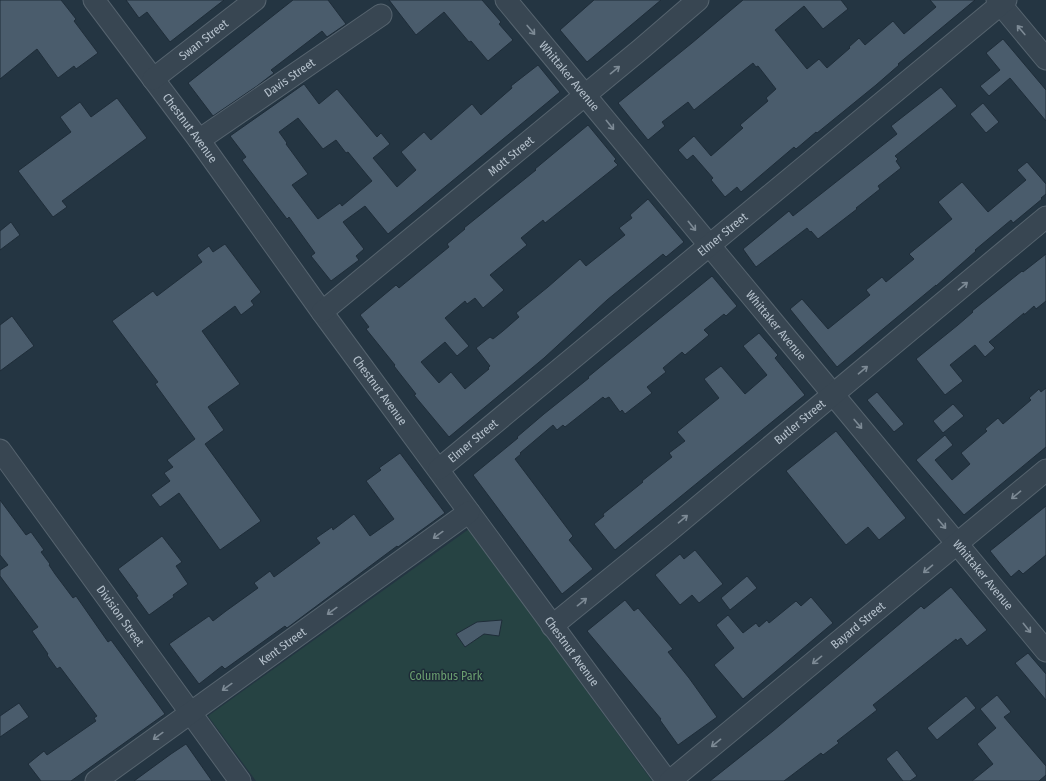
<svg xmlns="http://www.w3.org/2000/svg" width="1046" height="781" font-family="'Fira Sans Condensed',sans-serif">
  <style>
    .green { fill: #264343 }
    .building { fill: #4a5c6c; stroke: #1f2d39; fill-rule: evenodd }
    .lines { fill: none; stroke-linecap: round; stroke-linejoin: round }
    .minor-casing { stroke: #56646f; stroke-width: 23 }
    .minor { stroke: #384652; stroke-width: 21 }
    .oneway { stroke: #7d8a95 }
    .labels { text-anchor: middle; stroke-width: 3; stroke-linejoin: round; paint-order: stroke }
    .street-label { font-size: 12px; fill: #b5c1cc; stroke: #1d2b37 }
    .park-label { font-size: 12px; fill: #6b9f70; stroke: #1d2b37 }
  </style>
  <rect width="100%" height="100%" fill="#243542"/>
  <!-- green -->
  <path class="green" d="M 469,529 L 652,781 L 256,781 L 208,716 Z"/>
  <!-- building -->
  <path class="building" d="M 0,0 L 61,0 L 76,19 L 74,21 L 98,53 L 76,69 L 74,66 L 58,78 L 37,49 L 0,79 Z
    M 126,0 L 224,0 L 170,42 L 147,12 L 139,18 Z
    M 293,0 L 328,0 L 346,24 L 327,37 L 322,31 L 271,70 L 274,73 L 257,86 L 213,116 L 188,83 Z
    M 389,0 L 482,0 L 501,22 L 499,24 L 513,40 L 488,61 L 471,41 L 469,42 L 444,12 L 416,35 Z
    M 594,0 L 661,0 L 587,62 L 560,30 Z
    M 743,0 L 841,0 L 848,9 L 823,29 L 804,6 L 775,30 L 807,69 L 819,59 L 827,68 L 850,48 L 849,47 L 859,38 L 865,45 L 893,21 L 904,34 L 936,7 L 930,0 L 975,0 L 898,64 L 899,65 L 876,85 L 817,133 L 816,132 L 796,149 L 794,147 L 741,192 L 737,187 L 725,197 L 711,180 L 713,178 L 693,155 L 687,160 L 678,150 L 694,136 L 711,156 L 743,128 L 740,125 L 768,101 L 766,98 L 776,89 L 758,66 L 756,67 L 753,63 L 694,110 L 688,102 L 662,122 L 665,126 L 648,140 L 618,103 L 692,43 Z
    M 1003,39 L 1046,90 L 1046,121 L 1010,78 L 989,96 L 980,86 L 1000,70 L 986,53 Z
    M 538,65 L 560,92 L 388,234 L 365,206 L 343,222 L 364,249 L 356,256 L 359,260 L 331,281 L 311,256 L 315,253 L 289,217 L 287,219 L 242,160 L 246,157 L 230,136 L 304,84 L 319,104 L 337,89 L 377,137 L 381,133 L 390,144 L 373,158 L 397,187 L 416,170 L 401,152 L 424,132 L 431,140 L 472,104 L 481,115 L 512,88 L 511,86 ZM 298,118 L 323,149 L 336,140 L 346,153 L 348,152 L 372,181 L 342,206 L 340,203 L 318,219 L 292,185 L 308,174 L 286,144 L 287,143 L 279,132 Z
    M 941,87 L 957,106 L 895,156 L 898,159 L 896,161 L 901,168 L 878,186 L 880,189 L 856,208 L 857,209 L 818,239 L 811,231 L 810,232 L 807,228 L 756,267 L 743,249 L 789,211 L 793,216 L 897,134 L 891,126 Z
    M 117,98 L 147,138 L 62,201 L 67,207 L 53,217 L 18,171 L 71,132 L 60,117 L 80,102 L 91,117 Z
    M 983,103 L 999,122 L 986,133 L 970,114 Z
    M 588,125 L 616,159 L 614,161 L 618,165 L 545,223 L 543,220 L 521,238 L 527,245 L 490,275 L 504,290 L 483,308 L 475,298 L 467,304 L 465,301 L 445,318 L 469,346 L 457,356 L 445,342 L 421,362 L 439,383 L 451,372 L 465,389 L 489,369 L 488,368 L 490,366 L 476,348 L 490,337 L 493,339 L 503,331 L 519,317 L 516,313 L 548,287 L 580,259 L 586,266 L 625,235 L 619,228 L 632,218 L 630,215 L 648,199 L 684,242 L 666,257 L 663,254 L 607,300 L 544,358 L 449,437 L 414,395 L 416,394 L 394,366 L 395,365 L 366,329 L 369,327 L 360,315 L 396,285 L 399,288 L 449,247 L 447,244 L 465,229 L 464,228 L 536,170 L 535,169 Z
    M 1027,162 L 1046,184 L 1046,194 L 1041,198 L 1042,199 L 1013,223 L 1011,220 L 975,250 L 976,251 L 936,286 L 936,285 L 837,367 L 790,309 L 802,299 L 828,329 L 870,295 L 866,290 L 882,277 L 886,282 L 914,259 L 909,254 L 952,219 L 938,202 L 962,182 L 988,212 L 1026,180 L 1017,170 Z
    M 11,222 L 20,235 L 0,250 L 0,231 Z
    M 225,244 L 261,292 L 251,301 L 254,305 L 241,315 L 235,306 L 202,331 L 240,384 L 208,407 L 224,430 L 205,444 L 261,521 L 220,550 L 179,493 L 160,507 L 151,495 L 170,481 L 164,473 L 173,467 L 167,460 L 195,439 L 155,384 L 158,382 L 112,321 L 153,291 L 157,296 L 202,262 L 197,255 L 209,246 L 213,252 Z
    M 1046,254 L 1046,301 L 1036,309 L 1034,306 L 1024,315 L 1024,313 L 989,342 L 995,348 L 985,357 L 975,345 L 950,365 L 963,381 L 945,395 L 916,359 L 958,325 L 973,312 L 972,311 L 1022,271 L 1023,272 Z
    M 712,276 L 737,306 L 726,316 L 724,314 L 704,330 L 709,335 L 685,355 L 682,352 L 663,368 L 666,372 L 647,387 L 652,393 L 625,414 L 622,410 L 620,412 L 609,397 L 605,399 L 603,397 L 565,427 L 563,425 L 557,430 L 553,425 L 520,453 L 521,454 L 515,459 L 573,536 L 569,540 L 593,569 L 562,594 L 473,475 L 518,438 L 517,437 L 544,414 L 589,378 L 588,377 L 610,359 Z
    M 12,316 L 34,346 L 0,371 L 0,325 Z
    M 759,333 L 778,355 L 775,358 L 805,395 L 615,550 L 594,524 L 604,516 L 603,514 L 643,482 L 642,481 L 672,457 L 669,453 L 685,441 L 677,432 L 719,398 L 704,379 L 721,366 L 745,394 L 767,375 L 743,346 Z
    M 1046,388 L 1046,447 L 964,515 L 916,460 L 945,435 L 953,445 L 935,460 L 952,480 L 970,464 L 961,453 L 987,431 L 985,429 L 998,418 L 1003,424 L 1031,400 L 1029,398 L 1039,389 L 1041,392 Z
    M 877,392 L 904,424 L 894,432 L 867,400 Z
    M 953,404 L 964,416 L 943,433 L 933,421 Z
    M 836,431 L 906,518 L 879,540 L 868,527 L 846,545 L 786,471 Z
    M 400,453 L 445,513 L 398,547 L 397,546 L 287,628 L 285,626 L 225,669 L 222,666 L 199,684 L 169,644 L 209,616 L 213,621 L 226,611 L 258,588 L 254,583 L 270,571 L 274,577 L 320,543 L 316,538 L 332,527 L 333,530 L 354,514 L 370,536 L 394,519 L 366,481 L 381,470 L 379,468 Z
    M 0,500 L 26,535 L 31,532 L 44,550 L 41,552 L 50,564 L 49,565 L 55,574 L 73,598 L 76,596 L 108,642 L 111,640 L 165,714 L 71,781 L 41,781 L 28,764 L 44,751 L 47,755 L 96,721 L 94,718 L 97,716 L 60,667 L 57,669 L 47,655 L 48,654 L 32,631 L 38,627 L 0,576 L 0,570 L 8,565 L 0,555 Z
    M 1046,506 L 1046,555 L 1023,574 L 1019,570 L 1011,577 L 990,551 Z
    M 162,536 L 182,562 L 176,566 L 188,584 L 173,595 L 174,597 L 149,615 L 136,597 L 138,596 L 118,569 Z
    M 695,550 L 723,584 L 699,603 L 692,595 L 680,605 L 655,575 L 680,554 L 684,559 Z
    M 747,576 L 757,588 L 730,610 L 721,598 Z
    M 951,587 L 987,630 L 967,646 L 961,638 L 957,641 L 956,639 L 873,705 L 877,710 L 837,741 L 839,743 L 823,755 L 821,753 L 784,781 L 710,781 L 773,731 L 921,606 L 924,609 Z
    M 811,597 L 833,623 L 743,699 L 714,665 L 734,648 L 716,625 L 728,615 L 743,633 L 756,623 L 759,627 L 767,620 L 769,623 L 796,601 L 801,606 Z
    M 625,600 L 634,611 L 638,608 L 673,649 L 668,652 L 689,678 L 717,717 L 678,745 L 660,720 L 661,719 L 587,631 Z
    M 502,620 L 499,636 L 484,634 L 465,647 L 456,634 L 477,622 Z
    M 1028,653 L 1046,674 L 1046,700 L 1015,663 Z
    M 997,695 L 1011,712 L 1004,717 L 1046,766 L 1046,775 L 1039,781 L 972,781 L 993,764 L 977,744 L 996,728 L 980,709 Z
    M 966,696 L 976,708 L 937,740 L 927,728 Z
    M 19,703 L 29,717 L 0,737 L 0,716 Z
    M 186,744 L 212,781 L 134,781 L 171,754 Z
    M 897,750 L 917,776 L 910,781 L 903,781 L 886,759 Z"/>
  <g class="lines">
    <!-- minor casing -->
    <g class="minor-casing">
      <g id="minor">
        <path id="s1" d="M 94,0 L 199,140 L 322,312 L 667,781"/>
        <path id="s2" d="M 506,0 L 1046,651"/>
        <path d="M 997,0 L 1046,59"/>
        <path id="s3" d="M 153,79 L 255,0"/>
        <path id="s4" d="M 199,140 L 381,15"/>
        <path id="s5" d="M 322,312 L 641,49 L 698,0"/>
        <path id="s6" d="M 0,450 L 240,781"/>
        <path id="s7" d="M 439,469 L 1006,0"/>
        <path id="s8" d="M 552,626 L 669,531 L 1046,217"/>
        <path id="s9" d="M 96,781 L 469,512"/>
        <path id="s10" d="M 670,781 L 1046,470"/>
      </g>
    </g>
    <!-- minor -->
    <use href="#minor" class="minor"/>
  </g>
  <!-- one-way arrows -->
  <defs><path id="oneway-shaft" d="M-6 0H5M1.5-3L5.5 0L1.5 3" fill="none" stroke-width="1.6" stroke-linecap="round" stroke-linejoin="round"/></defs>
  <g class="oneway">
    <use href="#oneway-shaft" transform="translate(531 30) rotate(50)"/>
    <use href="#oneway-shaft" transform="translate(1021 30) rotate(-130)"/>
    <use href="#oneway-shaft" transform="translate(615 70) rotate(-39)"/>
    <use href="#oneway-shaft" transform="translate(610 125) rotate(51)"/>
    <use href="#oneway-shaft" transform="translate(692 226) rotate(51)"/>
    <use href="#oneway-shaft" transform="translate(963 286) rotate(-40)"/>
    <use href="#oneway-shaft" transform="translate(863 370) rotate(-40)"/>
    <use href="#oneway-shaft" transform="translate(858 424) rotate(50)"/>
    <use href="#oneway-shaft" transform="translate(1016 495) rotate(140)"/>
    <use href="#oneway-shaft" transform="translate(683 519) rotate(-40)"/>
    <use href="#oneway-shaft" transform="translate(942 524) rotate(50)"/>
    <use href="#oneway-shaft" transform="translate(438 535) rotate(144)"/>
    <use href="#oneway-shaft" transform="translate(928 569) rotate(140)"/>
    <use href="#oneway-shaft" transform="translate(582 602) rotate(-39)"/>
    <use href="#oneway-shaft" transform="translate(332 611) rotate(144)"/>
    <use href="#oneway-shaft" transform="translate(1027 628) rotate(51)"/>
    <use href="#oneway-shaft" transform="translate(817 660) rotate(141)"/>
    <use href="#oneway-shaft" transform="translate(227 687) rotate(144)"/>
    <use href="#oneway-shaft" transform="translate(158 736) rotate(144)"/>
    <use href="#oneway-shaft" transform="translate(716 743) rotate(141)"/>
  </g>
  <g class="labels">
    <!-- street labels -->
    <g class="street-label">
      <text dy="4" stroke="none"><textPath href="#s3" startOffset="64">Swan Street</textPath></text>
      <text dy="4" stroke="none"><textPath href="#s2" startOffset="99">Whittaker Avenue</textPath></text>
      <text dy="4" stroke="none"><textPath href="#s4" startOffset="110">Davis Street</textPath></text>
      <text dy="4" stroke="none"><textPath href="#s1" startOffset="160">Chestnut Avenue</textPath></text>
      <text dy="4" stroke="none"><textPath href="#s5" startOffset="245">Mott Street</textPath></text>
      <text dy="4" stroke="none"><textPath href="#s7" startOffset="368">Elmer Street</textPath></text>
      <text dy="4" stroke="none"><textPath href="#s2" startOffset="423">Whittaker Avenue</textPath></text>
      <text dy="4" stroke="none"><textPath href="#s1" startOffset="484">Chestnut Avenue</textPath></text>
      <text dy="4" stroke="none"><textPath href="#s8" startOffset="321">Butler Street</textPath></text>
      <text dy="4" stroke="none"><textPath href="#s7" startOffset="44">Elmer Street</textPath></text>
      <text dy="4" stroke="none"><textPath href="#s2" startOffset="747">Whittaker Avenue</textPath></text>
      <text dy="4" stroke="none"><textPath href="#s6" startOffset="205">Division Street</textPath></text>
      <text dy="4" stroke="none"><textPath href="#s10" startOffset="244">Bayard Street</textPath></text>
      <text dy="4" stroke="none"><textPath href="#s9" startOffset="230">Kent Street</textPath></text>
      <text dy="4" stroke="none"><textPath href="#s1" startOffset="808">Chestnut Avenue</textPath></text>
    </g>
    <!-- park labels -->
    <g class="park-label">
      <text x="446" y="680">Columbus Park</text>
    </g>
  </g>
</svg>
